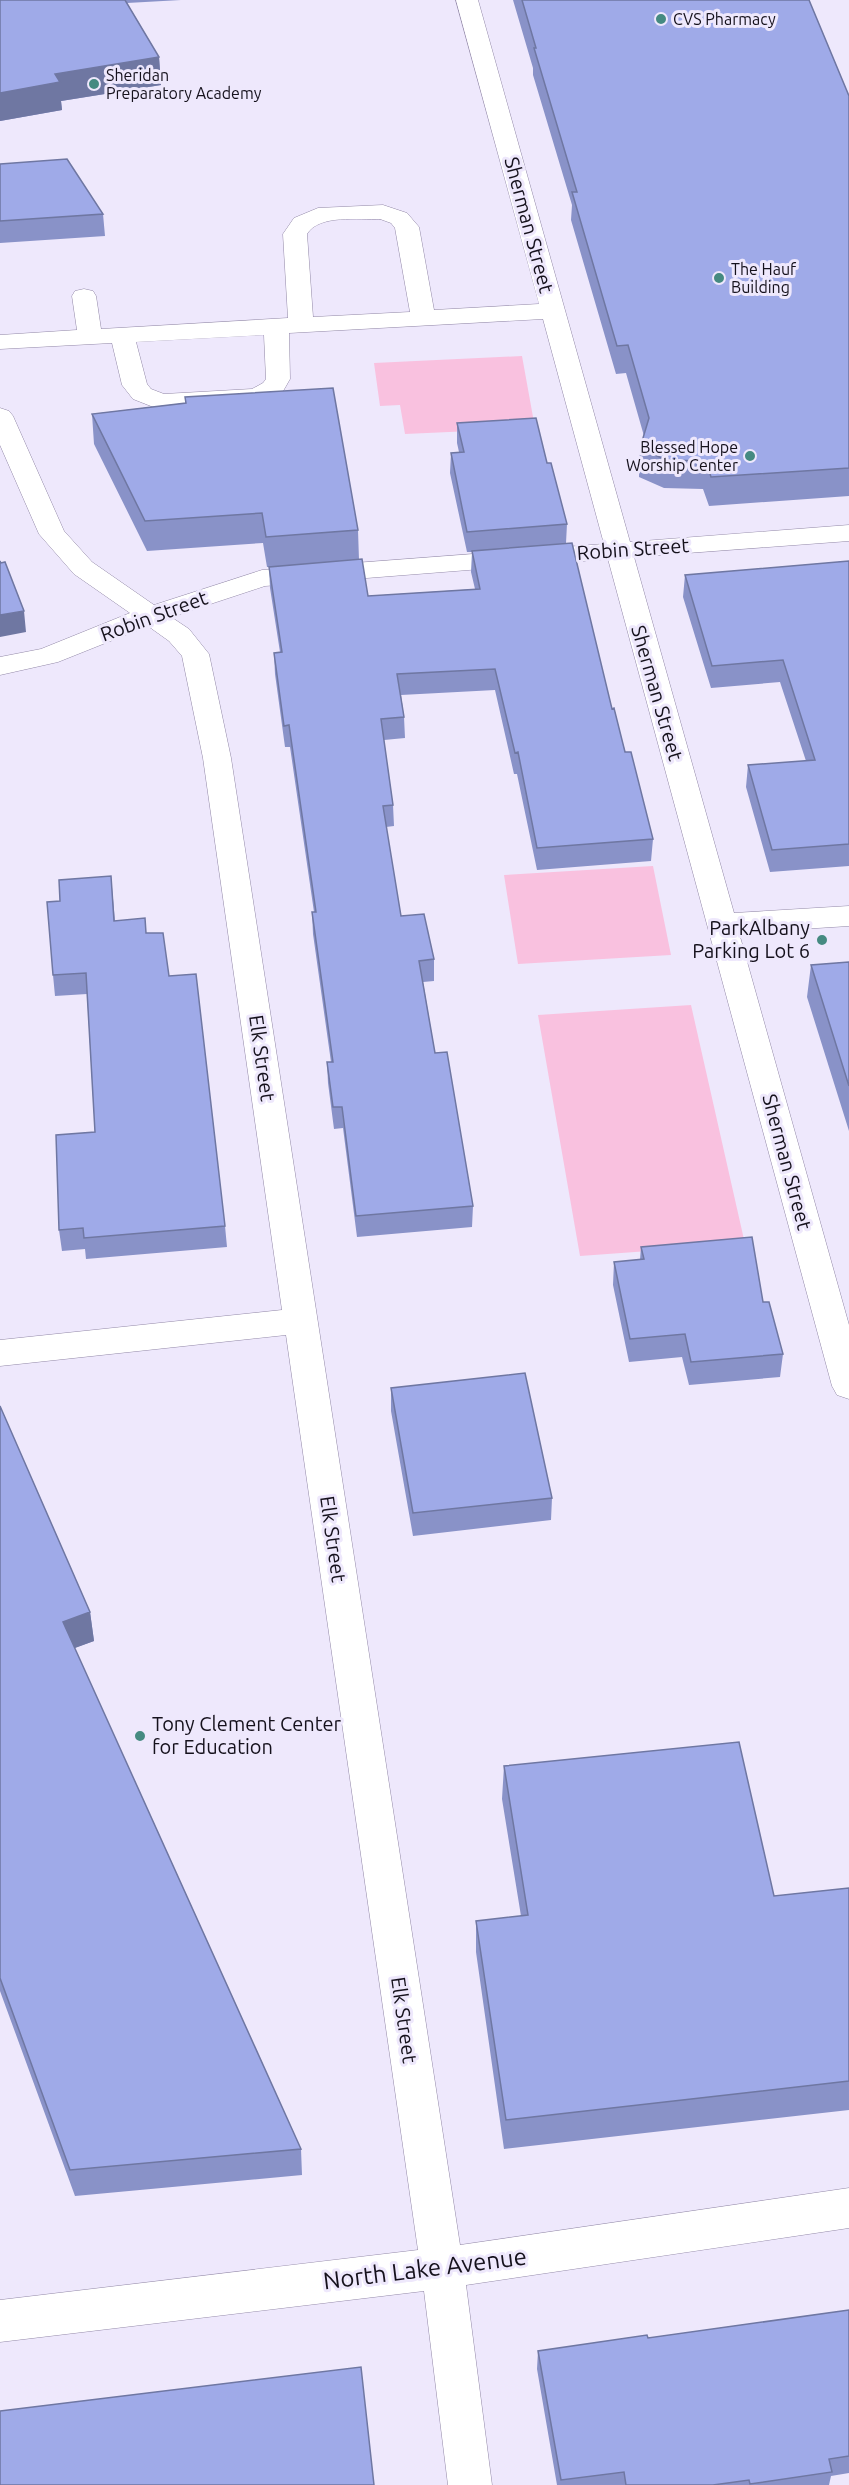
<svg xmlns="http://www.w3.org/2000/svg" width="849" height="2485" font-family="Ubuntu,sans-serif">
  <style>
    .green { fill: #f9c1df }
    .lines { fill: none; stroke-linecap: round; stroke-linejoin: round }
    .minor-casing { stroke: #9288a7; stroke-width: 1 }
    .minor { fill: #fff; fill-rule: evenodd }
    .wall { fill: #8992c8 }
    .shaded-wall { fill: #6f77a2 }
    .building { fill: #9faae8; stroke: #6f77a2; stroke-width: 1.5 }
    .poi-dot { fill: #458a81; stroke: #eee8fc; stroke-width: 2 }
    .labels { text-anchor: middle; stroke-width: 6; stroke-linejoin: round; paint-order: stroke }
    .far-poi-label { font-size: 16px; fill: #15111c; stroke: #eee8fc; text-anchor: start }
    .street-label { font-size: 20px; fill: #15111c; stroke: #eee8fc }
    .poi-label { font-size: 20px; fill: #15111c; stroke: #eee8fc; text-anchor: end }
    .near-street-label { font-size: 24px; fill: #15111c; stroke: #eee8fc }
  </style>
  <rect width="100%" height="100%" fill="#eee8fc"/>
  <!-- green -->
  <path class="green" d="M 522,356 L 535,428 L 405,434 L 400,405 L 380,406 L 374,363 Z
    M 653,866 L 671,955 L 518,964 L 504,875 Z
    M 691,1005 L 745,1244 L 580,1256 L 538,1015 Z"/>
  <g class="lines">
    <!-- minor casing -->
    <g class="minor-casing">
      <path id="minor" d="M 456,0 L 478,0 L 630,542 L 849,525 L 849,541 L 634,557 L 734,913 L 849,906 L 849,926 L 739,933 L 849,1325 L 849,1399 L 837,1395 L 832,1386 L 608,559 L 265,586 L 171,617 L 189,629 L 209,654 L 231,758 L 460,2245 L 849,2188 L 849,2228 L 466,2285 L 492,2485 L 448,2485 L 424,2291 L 0,2342 L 0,2300 L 418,2250 L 286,1335 L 0,1366 L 0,1340 L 282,1310 L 203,758 L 182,656 L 169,641 L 148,626 L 58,662 L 0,675 L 0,657 L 41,649 L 130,613 L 74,574 L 39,534 L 0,445 L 0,408 L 9,411 L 13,416 L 64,531 L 92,562 L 154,605 L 262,570 L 604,544 L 543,319 L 289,333 L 290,379 L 282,393 L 266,401 L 161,410 L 133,399 L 122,385 L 112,343 L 0,349 L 0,335 L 77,330 L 72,296 L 75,291 L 84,289 L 93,291 L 96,296 L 101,329 L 288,318 L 283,234 L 294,218 L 318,208 L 383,205 L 407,213 L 419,227 L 434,310 L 539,304 ZM 380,219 L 391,223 L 395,228 L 410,312 L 313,317 L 307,234 C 319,214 359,220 380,219 ZM 264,335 L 266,379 L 263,383 L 252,389 L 164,394 L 151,389 L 147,384 L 136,342 Z"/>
    </g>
    <!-- minor -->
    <use href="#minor" class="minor"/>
  </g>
  <!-- wall -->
  <path class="wall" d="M 0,0 L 181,0 L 127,3 L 159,57 L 161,85 L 61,101 L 62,110 L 0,121 Z
    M 513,0 L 809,0 L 849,96 L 849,496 L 709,506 L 703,489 L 664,488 L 639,477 L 640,448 L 644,436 L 626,373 L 616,374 L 571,220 L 572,205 L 533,75 L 533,68 Z
    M 0,164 L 103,214 L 105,236 L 0,243 Z
    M 185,397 L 358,530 L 359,560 L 368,596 L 475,589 L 471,572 L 472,552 L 467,552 L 450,473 L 451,453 L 459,452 L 457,443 L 457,423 L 547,463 L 567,524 L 566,543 L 612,709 L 653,839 L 651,861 L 537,870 L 517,774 L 514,774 L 495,690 L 401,695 L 404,717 L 405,738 L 384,740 L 393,805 L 394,826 L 386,827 L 401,916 L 434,959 L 434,981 L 423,982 L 435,1053 L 473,1206 L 472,1227 L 357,1237 L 343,1128 L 334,1129 L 328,1083 L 327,1062 L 331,1062 L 313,934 L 312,912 L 314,912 L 290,747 L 285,747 L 275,674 L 274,653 L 280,652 L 270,588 L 269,567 L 267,567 L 263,543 L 147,551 L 94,444 L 92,414 L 185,403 Z
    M 849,561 L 849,866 L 770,872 L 746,787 L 748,765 L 806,761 L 780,682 L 711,688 L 683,597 L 685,575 Z
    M 111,876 L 115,921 L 146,933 L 169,976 L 225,1226 L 227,1247 L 86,1259 L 85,1249 L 62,1251 L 59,1230 L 95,1132 L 87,994 L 55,996 L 53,975 L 60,901 Z
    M 849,962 L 849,1131 L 807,997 L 811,965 Z
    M 641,1247 L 763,1302 L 783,1354 L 780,1377 L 689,1385 L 682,1357 L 629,1362 L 613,1285 L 614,1262 L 640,1260 Z
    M 391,1388 L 552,1498 L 551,1520 L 413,1536 L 391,1411 Z
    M 0,1406 L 90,1612 L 94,1641 L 74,1648 L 301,2149 L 302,2175 L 75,2196 L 0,1991 Z
    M 504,1766 L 774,1896 L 849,1888 L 849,2110 L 504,2149 L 476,1952 L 476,1921 L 521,1916 L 502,1799 Z
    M 849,2310 L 849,2473 L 831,2476 L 829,2485 L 557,2485 L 537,2369 L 538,2351 L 648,2338 Z"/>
  <!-- shaded-wall -->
  <path class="shaded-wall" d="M 159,57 L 161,85 L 61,101 L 62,110 L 0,121 L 0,93 L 55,74 Z
    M 24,611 L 26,632 L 0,637 L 0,615 Z
    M 90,1612 L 94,1641 L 67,1651 L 63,1622 Z"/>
  <!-- building -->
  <path class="building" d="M 0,0 L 125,0 L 159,57 L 55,74 L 60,82 L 0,93 Z
    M 522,0 L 809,0 L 849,96 L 849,468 L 711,477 L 706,461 L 666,460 L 640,448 L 649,418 L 628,345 L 617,346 L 572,192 L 577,192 L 534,48 L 536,48 Z
    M 67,159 L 103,214 L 0,221 L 0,164 Z
    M 333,388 L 358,530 L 266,537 L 262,513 L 145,521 L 92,414 L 186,403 L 185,397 Z
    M 536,418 L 547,463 L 551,463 L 567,524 L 467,532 L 451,453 L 464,452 L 457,423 Z
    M 572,543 L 612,709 L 614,708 L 625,752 L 631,752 L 653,839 L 537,848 L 518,752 L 515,753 L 495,669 L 397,674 L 404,717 L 381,719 L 393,805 L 383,806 L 401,916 L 424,914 L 434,959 L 419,961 L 435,1053 L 447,1052 L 473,1206 L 356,1216 L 342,1107 L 333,1107 L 327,1062 L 333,1062 L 312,912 L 316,912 L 289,725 L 284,726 L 274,653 L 282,652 L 269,567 L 362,559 L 368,596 L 480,589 L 472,551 Z
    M 0,561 L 1,563 L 5,562 L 24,611 L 0,615 Z
    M 849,561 L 849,844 L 772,850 L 748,765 L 815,760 L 783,660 L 712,666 L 685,575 Z
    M 111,876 L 114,921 L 145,918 L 146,933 L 163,933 L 169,976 L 196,974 L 225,1226 L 84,1238 L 83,1228 L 59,1230 L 56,1135 L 95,1132 L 86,973 L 53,975 L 47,902 L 60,901 L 59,880 Z
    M 849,962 L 849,1086 L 811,965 Z
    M 752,1237 L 763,1302 L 769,1302 L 783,1354 L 691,1362 L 685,1334 L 630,1339 L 614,1262 L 644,1259 L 641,1247 Z
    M 525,1373 L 552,1498 L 413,1513 L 391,1388 Z
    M 0,1406 L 90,1612 L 63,1622 L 301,2149 L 70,2170 L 0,1978 Z
    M 739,1742 L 774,1896 L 849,1888 L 849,2081 L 506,2120 L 476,1921 L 528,1915 L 504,1766 Z
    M 849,2310 L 849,2456 L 829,2459 L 832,2472 L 750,2484 L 749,2480 L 713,2485 L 626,2485 L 624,2472 L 561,2480 L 538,2351 L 647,2335 L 648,2338 Z
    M 361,2367 L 374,2485 L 0,2485 L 0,2411 Z"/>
  <!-- markers -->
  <g class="poi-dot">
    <circle cx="661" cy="19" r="6"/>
    <circle cx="94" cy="84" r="6"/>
    <circle cx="719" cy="278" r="6"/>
    <circle cx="750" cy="456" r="6"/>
    <circle cx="822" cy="940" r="6"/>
    <circle cx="140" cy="1736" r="6"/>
  </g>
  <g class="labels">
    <!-- far-poi labels -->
    <g class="far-poi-label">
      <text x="673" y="25">CVS Pharmacy</text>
      <text x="106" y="81">Sheridan<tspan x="106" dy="18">Preparatory Academy</tspan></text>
      <text x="731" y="275">The Hauf<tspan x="731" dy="18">Building</tspan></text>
      <text x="738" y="453" text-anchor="end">Blessed Hope<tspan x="738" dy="18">Worship Center</tspan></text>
    </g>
    <!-- street labels -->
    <g class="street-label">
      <text transform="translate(529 225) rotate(75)" y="7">Sherman Street</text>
      <text transform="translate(633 549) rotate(-4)" y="7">Robin Street</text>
      <text transform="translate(154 616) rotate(-20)" y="7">Robin Street</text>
      <text transform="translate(657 693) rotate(74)" y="7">Sherman Street</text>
      <text transform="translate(262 1058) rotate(82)" y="7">Elk Street</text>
      <text transform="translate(787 1162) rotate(75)" y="7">Sherman Street</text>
      <text transform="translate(333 1539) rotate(82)" y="7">Elk Street</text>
      <text transform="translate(404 2020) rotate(82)" y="7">Elk Street</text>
    </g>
    <!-- poi labels -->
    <g class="poi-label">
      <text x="810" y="935">ParkAlbany<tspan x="810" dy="23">Parking Lot 6</tspan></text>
      <text x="152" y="1731" text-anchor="start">Tony Clement Center<tspan x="152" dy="23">for Education</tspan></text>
    </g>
    <!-- near-street labels -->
    <g class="near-street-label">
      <text transform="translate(425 2269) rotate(-7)" y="8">North Lake Avenue</text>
    </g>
  </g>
</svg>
